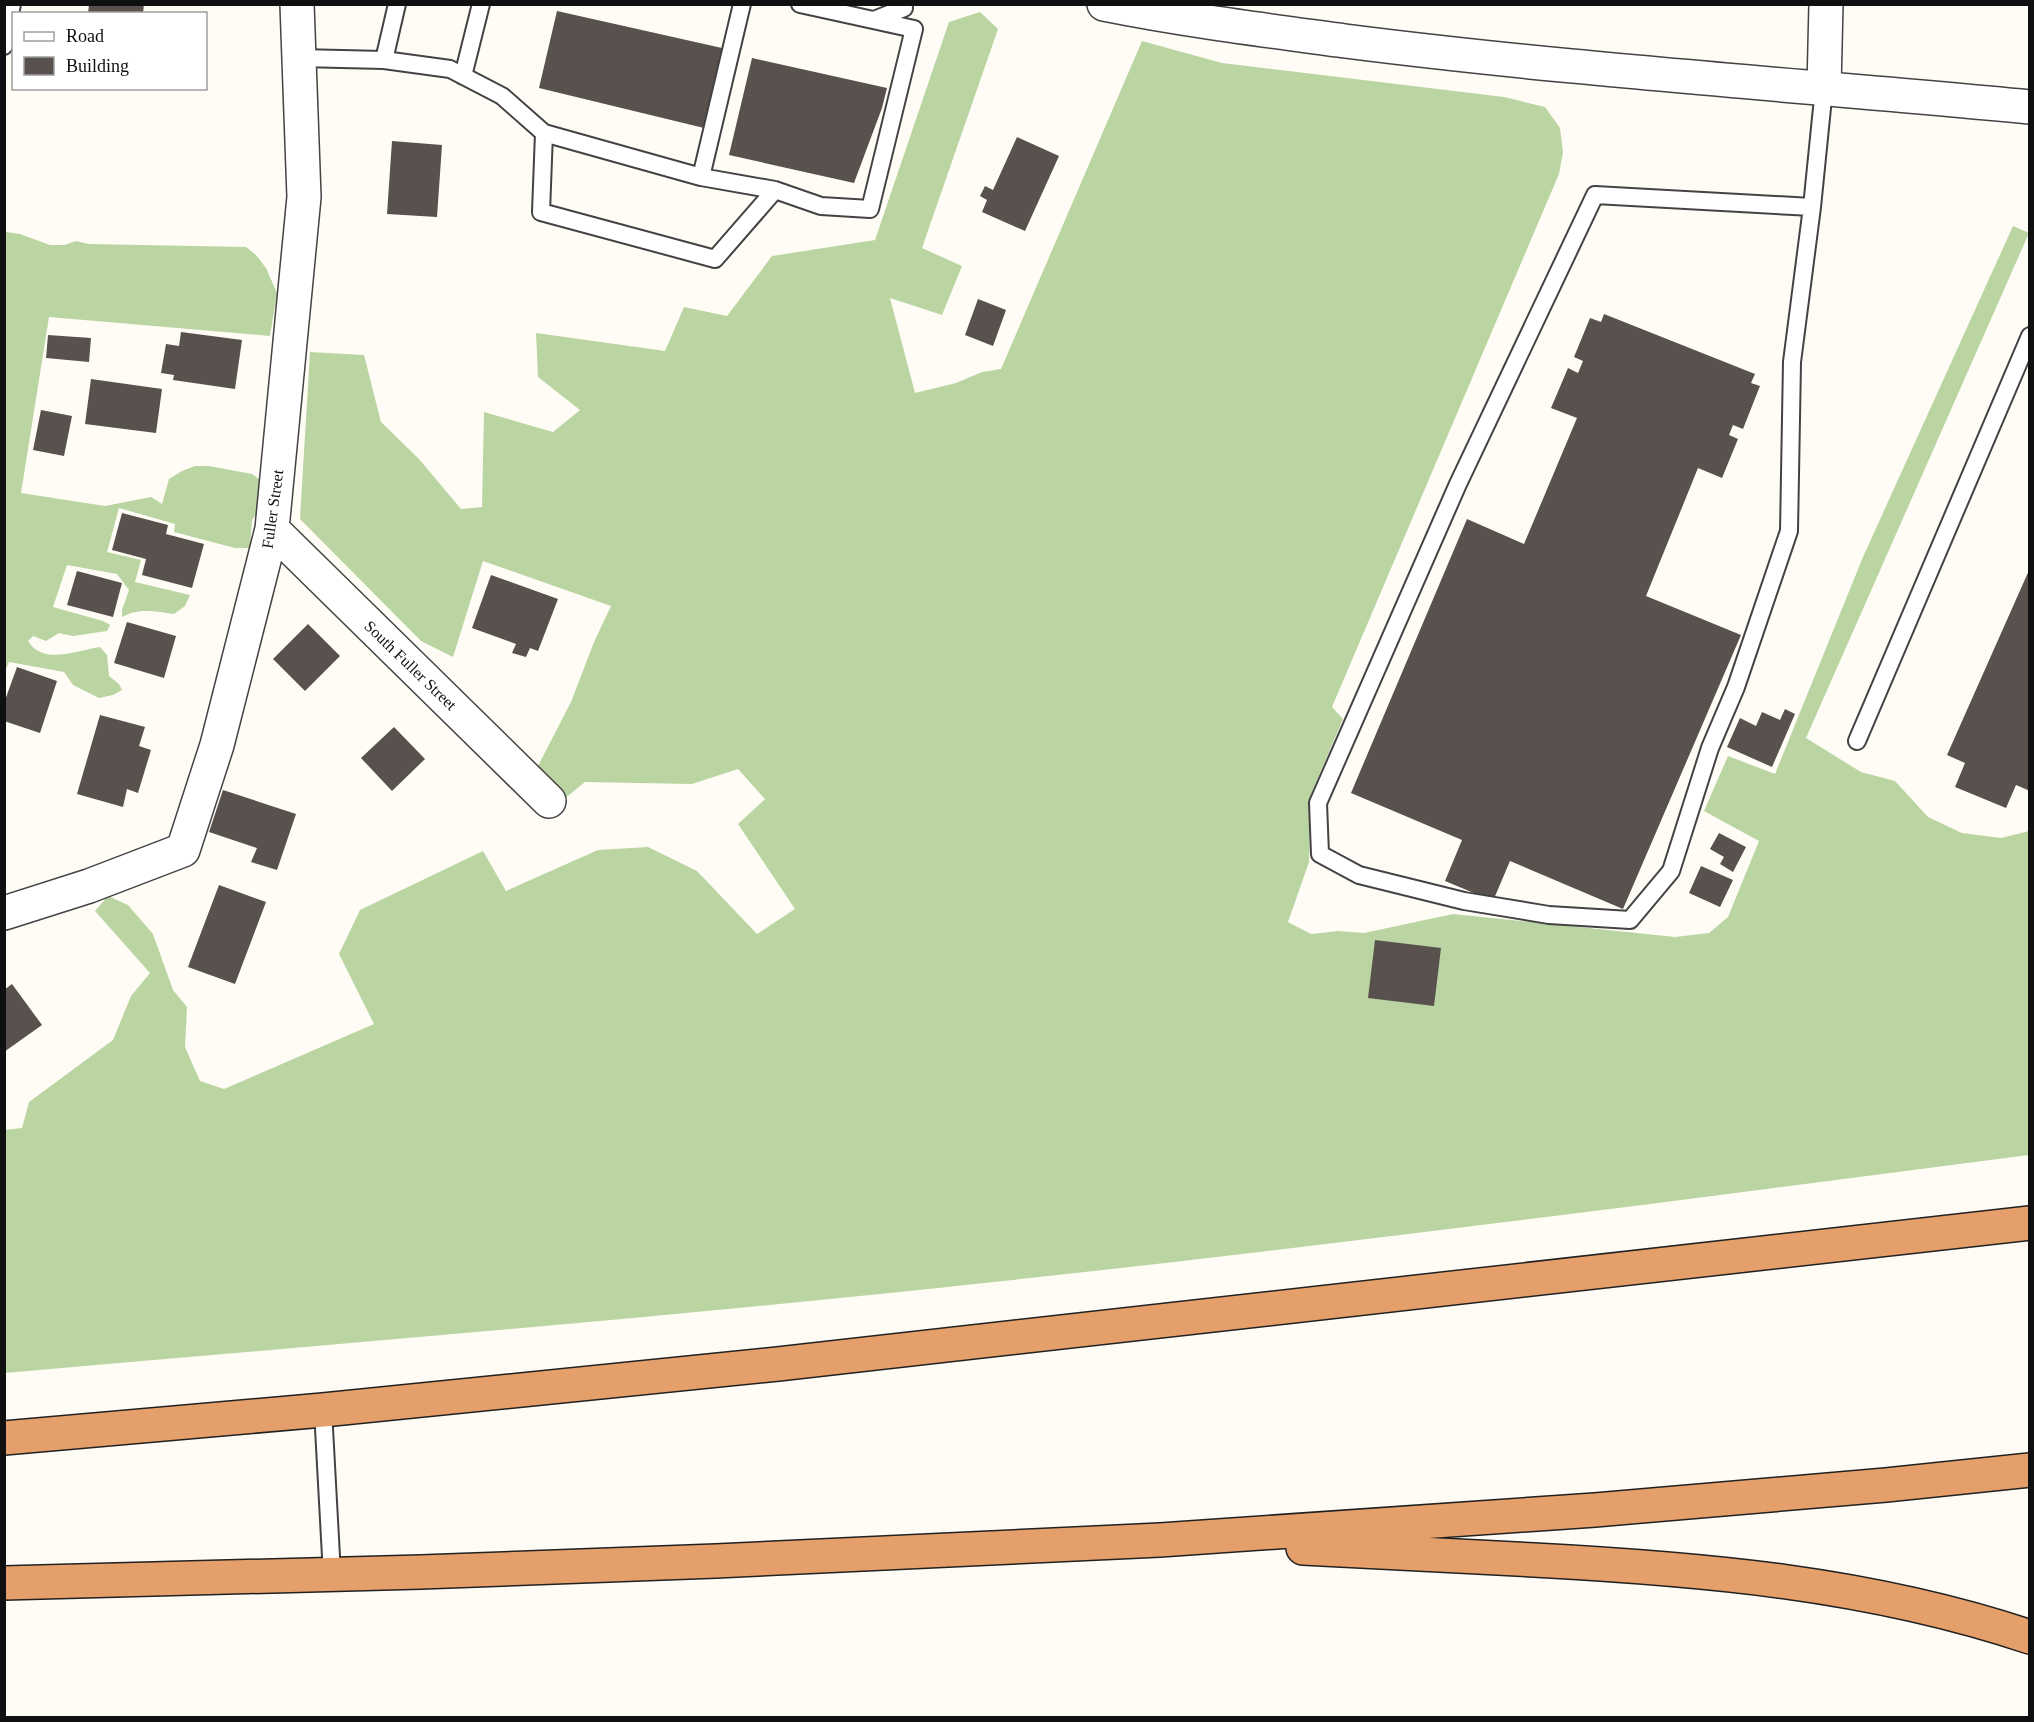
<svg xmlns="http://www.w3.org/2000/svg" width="2034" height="1722" font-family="Georgia,serif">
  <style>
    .forest { fill: #bbd5a2 }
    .building { fill: #58514e }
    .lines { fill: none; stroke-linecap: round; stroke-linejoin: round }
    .lane-casing { stroke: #434343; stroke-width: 20 }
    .street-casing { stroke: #434343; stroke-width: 36 }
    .highway-casing { stroke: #212121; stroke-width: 36 }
    .lane { stroke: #fff; stroke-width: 16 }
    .street { stroke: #fff; stroke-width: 33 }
    .highway { stroke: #e59f6b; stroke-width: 33 }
    .labels { text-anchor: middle; stroke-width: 6; stroke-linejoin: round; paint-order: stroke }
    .street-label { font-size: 16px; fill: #101010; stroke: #fff }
  </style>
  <rect width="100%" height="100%" fill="#fefcf5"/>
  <!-- forest -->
  <path class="forest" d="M 980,12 L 998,29 L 922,248 L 962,266 L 942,315 L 890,298 L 915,393 L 956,383 L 982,372 L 1001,369 L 1142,41 L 1222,63 L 1504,97 L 1545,107 L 1560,128 L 1563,152 L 1559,174 L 1332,707 L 1343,719 L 1311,794 L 1309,862 L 1288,922 L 1311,934 L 1338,931 L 1364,933 L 1453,914 L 1675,937 L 1709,933 L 1728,917 L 1759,841 L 1704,811 L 1728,756 L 1775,774 L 1863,557 L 2013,226 L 2029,233 L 1806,738 L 1861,772 L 1895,781 L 1928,817 L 1962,833 L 2001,838 L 2029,831 L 2029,1155 C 1688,1199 1346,1244 1003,1281 C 671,1317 337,1344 5,1373 L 4,1130 L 22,1128 L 29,1102 L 113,1040 L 131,996 L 150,973 L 95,911 L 108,896 L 128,905 L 153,934 L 173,990 L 187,1007 L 185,1047 L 200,1081 L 224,1089 L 374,1024 L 339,954 L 360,910 L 483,851 L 506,891 L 598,850 L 648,847 L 697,871 L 757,934 L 795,909 L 738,824 L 765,799 L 738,769 L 692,784 L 585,782 L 543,816 L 524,793 L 571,702 L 594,642 L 611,606 L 483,561 L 453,657 L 421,641 L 300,519 L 310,352 L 364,355 L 381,422 L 419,459 L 461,509 L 482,507 L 484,412 L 553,432 L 580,410 L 538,377 L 536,333 L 665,351 L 684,307 L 727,316 L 772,256 L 875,240 L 949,22 Z
    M 4,229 L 6,232 L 20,234 L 50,245 L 64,245 L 76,241 L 89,244 L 246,247 L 256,255 L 266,268 L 277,293 L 270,336 L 49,317 L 21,493 L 105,506 L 151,497 L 162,504 L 169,479 L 182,471 L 195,466 L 209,466 L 252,474 L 262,481 L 260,508 L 252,520 L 250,548 L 235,548 L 174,532 L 175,524 L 119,508 L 107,552 L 141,560 L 135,582 L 190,595 L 185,606 L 174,614 C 156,611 138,608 122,617 L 122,610 L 129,590 L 117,574 L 67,565 L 53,607 L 103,621 L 110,625 L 107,631 L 73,636 L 59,633 L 46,641 L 33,636 L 28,641 C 43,666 78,650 100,647 L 107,655 L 109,676 L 119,684 L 122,690 L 113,695 L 99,698 L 73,685 L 64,672 L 9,662 L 5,671 Z"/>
  <!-- building -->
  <path class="building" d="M 89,4 L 144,4 L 143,14 L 88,14 Z
    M 557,11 L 722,48 L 704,128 L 539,88 Z
    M 752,58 L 887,88 L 882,108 L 854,183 L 729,155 Z
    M 1017,137 L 1059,156 L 1025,231 L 982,212 L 987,200 L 980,196 L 985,186 L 993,190 Z
    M 392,141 L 442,145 L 437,217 L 387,214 Z
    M 978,299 L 1006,310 L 993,346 L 965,335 Z
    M 1604,314 L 1755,374 L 1751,383 L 1760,386 L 1743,429 L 1733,425 L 1729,435 L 1738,439 L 1722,478 L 1698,468 L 1646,596 L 1741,635 L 1623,909 L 1510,861 L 1493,901 L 1445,881 L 1462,840 L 1351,793 L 1467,519 L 1524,544 L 1577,418 L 1551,408 L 1568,368 L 1578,373 L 1583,361 L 1574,357 L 1590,318 L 1601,322 Z
    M 181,332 L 242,340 L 235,389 L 173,380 L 174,375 L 161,373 L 166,344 L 179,346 Z
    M 48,335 L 91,338 L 89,362 L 46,358 Z
    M 91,379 L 162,389 L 156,433 L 85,424 Z
    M 41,410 L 72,416 L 64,456 L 33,450 Z
    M 122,513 L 168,525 L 166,534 L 204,544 L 192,588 L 142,575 L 146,559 L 112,550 Z
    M 2030,568 L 2030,791 L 2016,785 L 2006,808 L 1955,787 L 1965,763 L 1947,755 Z
    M 77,571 L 122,583 L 113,617 L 67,605 Z
    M 491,575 L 558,599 L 538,651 L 530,648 L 526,657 L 512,653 L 516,644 L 472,628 Z
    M 127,622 L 176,636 L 164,678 L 114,663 Z
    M 308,624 L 340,656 L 305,691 L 273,659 Z
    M 17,667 L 57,681 L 40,733 L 4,721 L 4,703 Z
    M 1785,709 L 1795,714 L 1772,767 L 1727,747 L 1740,718 L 1756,726 L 1762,712 L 1780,720 Z
    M 100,715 L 145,727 L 139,746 L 151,750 L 138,793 L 127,789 L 123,807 L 77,794 Z
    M 394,727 L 425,759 L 392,791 L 361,758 Z
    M 223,790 L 296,814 L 277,870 L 251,862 L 257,848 L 209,832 Z
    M 1719,833 L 1746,847 L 1733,872 L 1720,864 L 1724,857 L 1710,849 Z
    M 1701,866 L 1733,880 L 1720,907 L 1689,893 Z
    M 219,885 L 266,902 L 235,984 L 188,967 Z
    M 1375,940 L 1441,948 L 1434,1006 L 1368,998 Z
    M 12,984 L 42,1025 L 4,1052 L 4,990 Z"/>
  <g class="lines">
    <!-- lane casing -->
    <g class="lane-casing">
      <path id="lane" d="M 742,4 L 701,177 L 775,190 L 821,206 L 870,209 L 914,29 L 800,4
        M 874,20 L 904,8 L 902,4
        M 4,46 L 12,4
        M 299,58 L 384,60 L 450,69 L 502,96 L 544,133 L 701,177
        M 384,60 L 397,4
        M 463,76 L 481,4
        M 544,133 L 541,212 L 715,259 L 775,190
        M 1812,207 L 1792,362 L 1789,531 L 1736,687 L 1710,748 L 1671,871 L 1630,920 L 1549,915 L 1464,901 L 1359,875 L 1320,854 L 1318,803 L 1458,484 L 1595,195 L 1812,207 L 1824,88
        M 1857,741 L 2030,336
        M 323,1410 L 332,1575"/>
    </g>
    <!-- street casing -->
    <g class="street-casing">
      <path id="street" d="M 1104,4 C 1184,20 1264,30 1345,41 C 1572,70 1801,85 2030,107
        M 1824,88 L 1826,4
        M 272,529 L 549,801
        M 4,913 L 89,886 L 183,850 L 217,745 L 272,529 L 304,197 L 297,4"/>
    </g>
    <!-- highway casing -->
    <g class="highway-casing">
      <path id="highway" d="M 4,1438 L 323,1410 L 778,1364 L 2030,1223
        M 1303,1548 C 1380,1552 1457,1556 1534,1560 C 1702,1569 1869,1583 2030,1637
        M 4,1583 L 421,1572 L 716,1561 L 1160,1540 L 1595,1510 L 1886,1485 L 2030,1470"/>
    </g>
    <!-- lane -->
    <use href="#lane" class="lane"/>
    <!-- street -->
    <use href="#street" class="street"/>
    <!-- highway -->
    <use href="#highway" class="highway"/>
  </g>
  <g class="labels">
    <!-- street labels -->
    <g class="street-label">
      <text transform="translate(272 509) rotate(-82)" y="6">Fuller Street</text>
      <text transform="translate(411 665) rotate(44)" y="6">South Fuller Street</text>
    </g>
  </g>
  <!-- border -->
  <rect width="2034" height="1722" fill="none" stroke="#101010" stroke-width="12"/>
  <!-- legend -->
  <rect x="12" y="12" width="195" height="78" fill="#ffffff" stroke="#9f9f9f" stroke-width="1.5"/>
  <rect x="24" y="32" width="30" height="9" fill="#ffffff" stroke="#9f9f9f" stroke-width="1.5"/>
  <text x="66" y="42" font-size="18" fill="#101010">Road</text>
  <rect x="24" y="57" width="30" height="18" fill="#58514e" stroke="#9f9f9f" stroke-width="1.5"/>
  <text x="66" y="72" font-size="18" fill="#101010">Building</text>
</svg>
